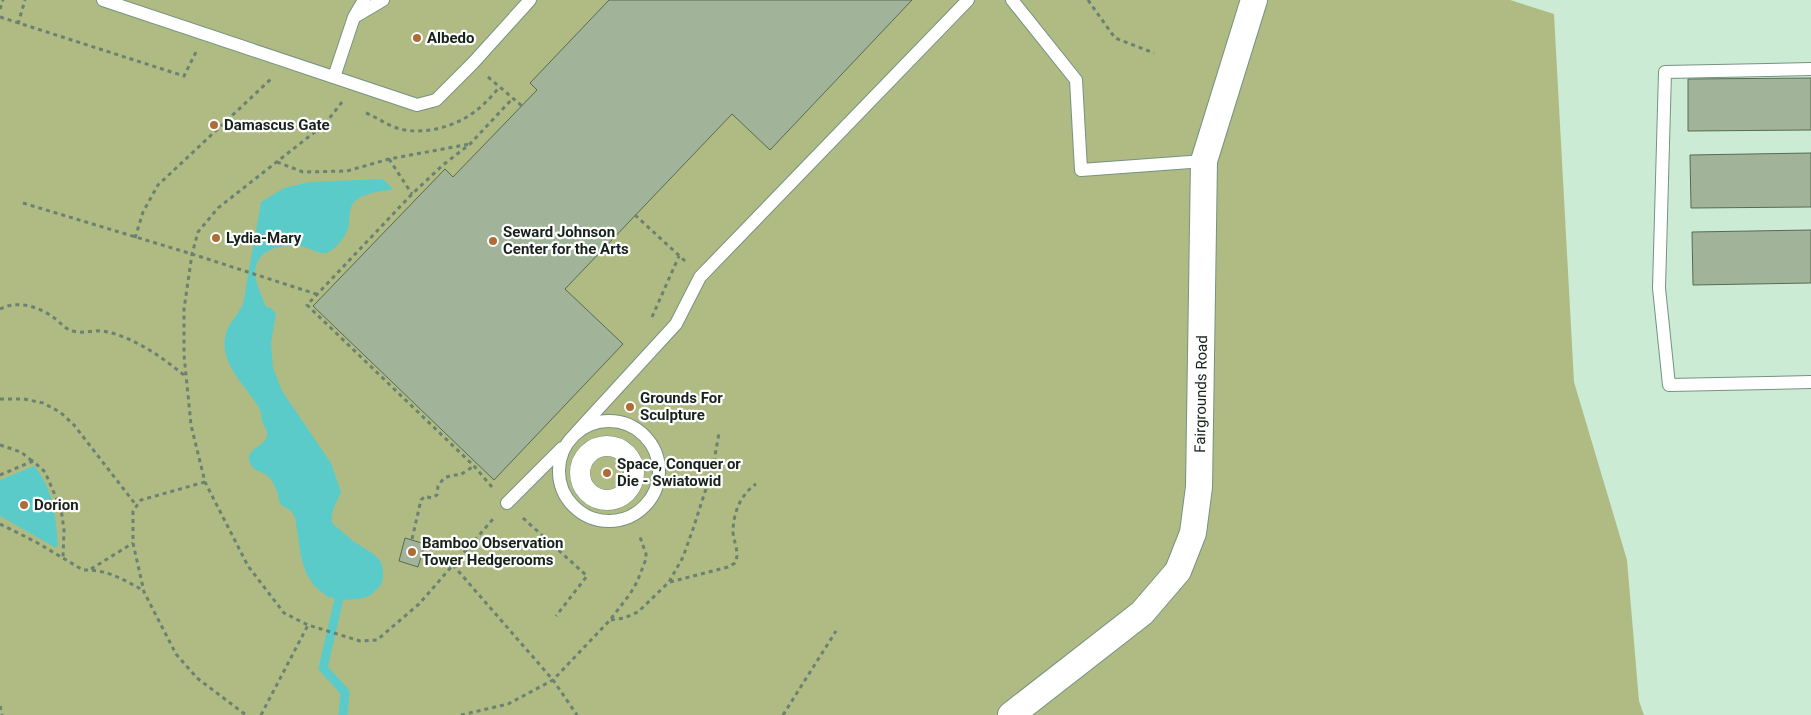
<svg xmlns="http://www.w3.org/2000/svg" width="1811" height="715" font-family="Roboto,sans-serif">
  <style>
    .green { fill: #b0bb83 }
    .water { fill: #5bcbca }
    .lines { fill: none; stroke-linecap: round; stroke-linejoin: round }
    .stream { stroke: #5bcbca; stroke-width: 9 }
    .building { fill: #a1b499; stroke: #586a51 }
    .service-casing { stroke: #769380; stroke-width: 14 }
    .pedestrian-casing { stroke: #769380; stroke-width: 21 }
    .minor-casing { stroke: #769380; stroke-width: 28 }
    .path { stroke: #6b8172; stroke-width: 3; stroke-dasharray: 4 4; stroke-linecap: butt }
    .service { stroke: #fff; stroke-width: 12 }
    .pedestrian { stroke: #fff; stroke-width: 20 }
    .minor { stroke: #fff; stroke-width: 26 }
    .poi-dot { fill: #ae6d36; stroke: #fff; stroke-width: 2 }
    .labels { text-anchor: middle; stroke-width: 4.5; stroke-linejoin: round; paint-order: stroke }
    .poi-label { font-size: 15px; font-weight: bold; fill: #16221a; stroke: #fff; text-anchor: start }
    .street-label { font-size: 15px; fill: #16221a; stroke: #fff }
  </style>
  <rect width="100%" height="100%" fill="#cbebd5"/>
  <!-- green -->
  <path class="green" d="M 0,0 L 1510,0 L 1554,14 L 1574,382 L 1627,560 L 1639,701 L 1644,715 L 0,715 Z"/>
  <!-- water -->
  <path class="water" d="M 383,179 L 393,189 C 384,191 372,192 363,196 C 349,202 350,212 349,225 C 347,234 340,244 332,250 C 321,258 314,249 304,247 C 284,243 255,248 255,274 C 256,285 263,298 266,307 L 271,308 L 276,314 L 271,343 L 273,368 L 282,391 L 331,463 L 341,492 C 336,505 331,508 332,523 L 353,541 L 375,555 L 381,562 L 383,570 L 383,578 L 381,585 L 371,595 L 364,598 L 346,600 L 328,597 L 315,587 L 306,573 L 301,557 L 295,517 L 291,511 L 280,504 C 278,493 275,481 265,474 C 259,471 253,470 250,463 C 243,445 274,447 266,429 C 265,427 263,425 263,423 C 261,418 262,413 259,408 C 246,385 218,364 226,334 C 229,322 238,315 243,304 L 261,202 L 284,188 L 310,182 Z
    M 34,466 C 54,490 55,514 58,545 L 56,548 L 0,516 L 0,480 Z"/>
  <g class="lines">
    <!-- stream -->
    <path class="stream" d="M 339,599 L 323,668 L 345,692 L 343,715"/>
  </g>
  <!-- building -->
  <path class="building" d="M 609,0 L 912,0 L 770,150 L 732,114 L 565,289 L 623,344 L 494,480 L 313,306 L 445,169 L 453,177 L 537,90 L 530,83 Z
    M 1811,78 L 1811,130 L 1688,131 L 1688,79 Z
    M 1811,153 L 1811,207 L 1691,208 L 1690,155 Z
    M 1811,230 L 1811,283 L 1693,285 L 1692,232 Z
    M 405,538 L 425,544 L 418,567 L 399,561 Z"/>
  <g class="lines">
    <!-- service casing -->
    <g class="service-casing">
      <path id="service" d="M 103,0 L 417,105 L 436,100 L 473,63 L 530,0
        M 1012,0 L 1076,80 L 1081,170 L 1204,161
        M 356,16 L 383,0
        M 1811,69 L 1665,72 L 1659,288 L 1669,385 L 1811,382
        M 334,77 L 354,17 L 364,0
        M559 471a50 50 0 1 1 100 0a50 50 0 1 1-100 0Z
        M 576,433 L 676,324 L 700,277 L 968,0
        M 507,503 L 562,448"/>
    </g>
    <!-- pedestrian casing -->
    <g class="pedestrian-casing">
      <path id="pedestrian" d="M580 473a27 27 0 1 1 54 0a27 27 0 1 1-54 0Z"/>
    </g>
    <!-- minor casing -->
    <g class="minor-casing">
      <path id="minor" d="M 1011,715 L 1142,613 L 1178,571 L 1193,533 L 1199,487 L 1204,161 L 1254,0"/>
    </g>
    <!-- path -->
    <path class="path" d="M 1088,0 L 1115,38 L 1154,53
      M 0,9 L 3,0
      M 0,17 L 184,76 L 196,52
      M 18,24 L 25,0
      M 488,77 L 522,106
      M 342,102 L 325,124 L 218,208 L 198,232 L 192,254 L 184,309 L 184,355 L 191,425 L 205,482 L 248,566 L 284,613 L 308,625 L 360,641 L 377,640 L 419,604 L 494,518
      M 366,113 C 376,117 384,123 394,127 C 421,137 457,127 478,109 C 486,103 493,94 500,87
      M 389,159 L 412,194
      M 277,162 L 303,172 L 347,171 L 389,159 L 470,144
      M 23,203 L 192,254 L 316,294
      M 635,215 L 685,261
      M 135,238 L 143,212 L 158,185 L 271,79
      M 0,309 C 19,299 42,308 57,320 C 62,325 66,329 73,331 C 83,334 93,330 103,331 C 134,337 160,356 184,375
      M 652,317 L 679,256
      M 0,399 L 24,399 L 43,403 L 60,412 L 74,425 L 136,505
      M 0,445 L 21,452 L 32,461
      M 0,475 L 33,461 L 45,472 L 61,509 L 64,530 L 63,557
      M 205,482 L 141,500 L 133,511 L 133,543 L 144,592 L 176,654 L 197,678 L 246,715
      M 492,487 L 474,466 L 307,305 L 412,194 L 443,165 L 470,144 L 513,98
      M 523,518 L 587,576 L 556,616
      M 0,524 L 36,542 L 83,570 C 106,569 125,580 144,591
      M 412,539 L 421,500 L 425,496 L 431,498 L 437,495 L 438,486 L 444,478 L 453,475 L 460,475 L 474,466
      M 453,565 L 553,680 L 577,715
      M 91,569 L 133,543
      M 670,582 L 728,567 L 735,563 C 740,552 734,544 733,532 C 733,513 741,494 756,484
      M 611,620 L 624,618 L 638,612 L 669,582 L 683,557 L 693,529 L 713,467 L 719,433
      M 0,706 L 2,715
      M 261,715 L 308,625
      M 461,715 L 508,704 L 553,680 L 610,620 L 630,594 L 637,582 L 646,559 L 646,554 L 639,534
      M 783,715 L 836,631"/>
    <!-- service -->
    <use href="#service" class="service"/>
    <!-- pedestrian -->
    <use href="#pedestrian" class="pedestrian"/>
    <!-- minor -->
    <use href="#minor" class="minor"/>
  </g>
  <!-- markers -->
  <g class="poi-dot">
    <circle cx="417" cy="38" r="5"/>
    <circle cx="214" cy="125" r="5"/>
    <circle cx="216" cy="238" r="5"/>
    <circle cx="493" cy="241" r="5"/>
    <circle cx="630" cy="407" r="5"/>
    <circle cx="607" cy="473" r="5"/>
    <circle cx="24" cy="505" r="5"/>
    <circle cx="412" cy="552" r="5"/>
  </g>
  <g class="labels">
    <!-- poi labels -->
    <g class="poi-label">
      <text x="427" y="43">Albedo</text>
      <text x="224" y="130">Damascus Gate</text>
      <text x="503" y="237">Seward Johnson<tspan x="503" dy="17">Center for the Arts</tspan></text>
      <text x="226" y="243">Lydia-Mary</text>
      <text x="640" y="403">Grounds For<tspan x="640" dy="17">Sculpture</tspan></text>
      <text x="617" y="469">Space, Conquer or<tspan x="617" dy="17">Die - Swiatowid</tspan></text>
      <text x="34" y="510">Dorion</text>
      <text x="422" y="548">Bamboo Observation<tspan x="422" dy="17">Tower Hedgerooms</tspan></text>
    </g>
    <!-- street labels -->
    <g class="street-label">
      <text transform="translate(1201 394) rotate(-89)" y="5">Fairgrounds Road</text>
    </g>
  </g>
</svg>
